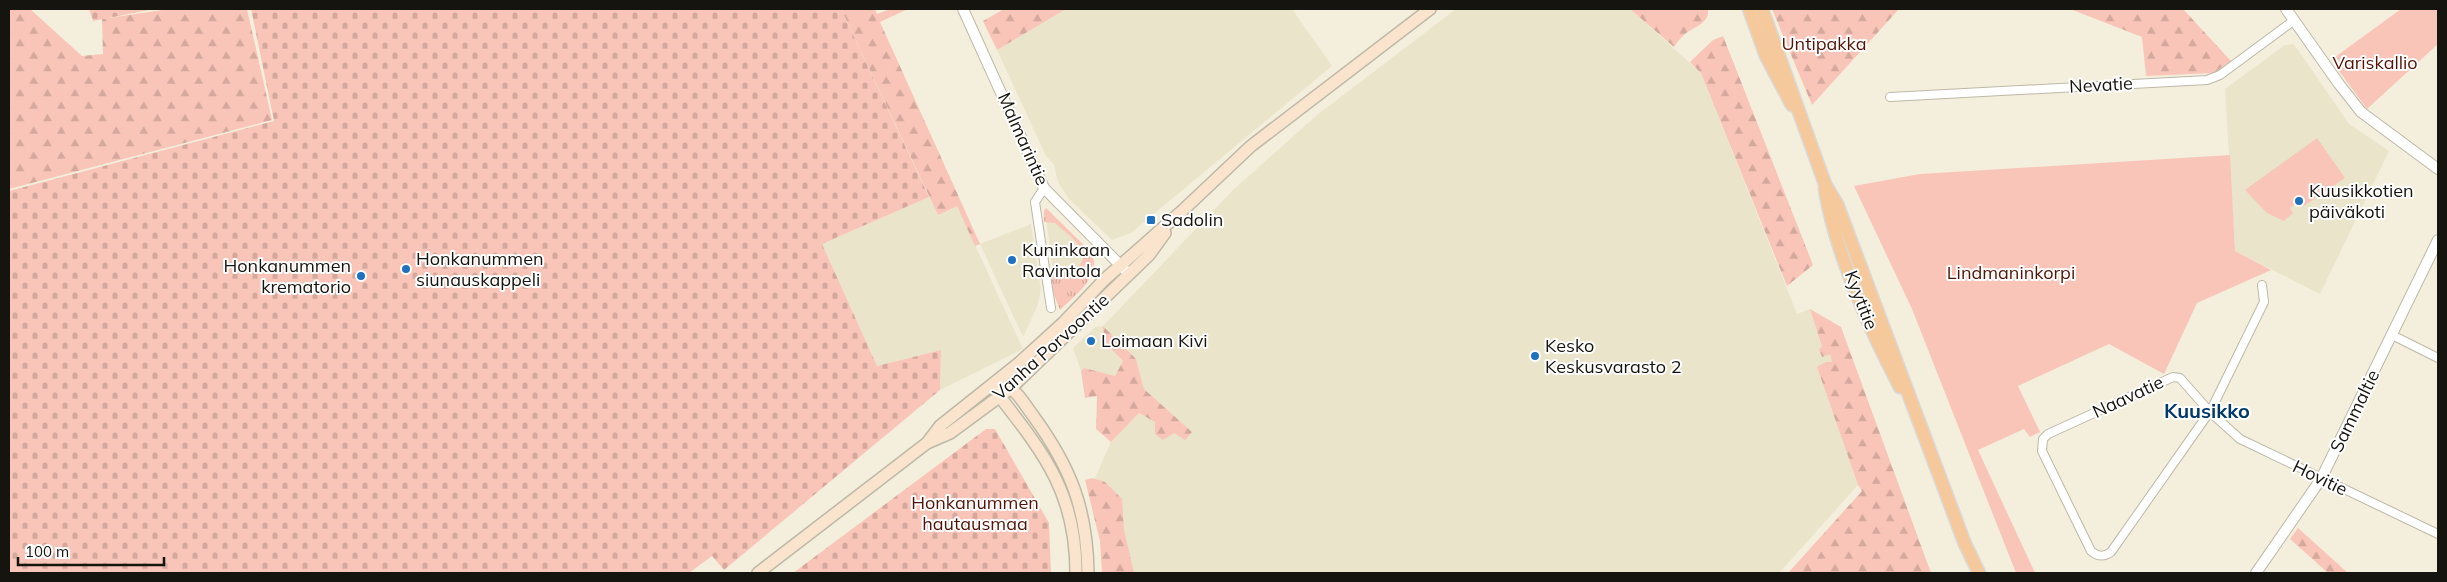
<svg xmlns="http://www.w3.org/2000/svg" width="2447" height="582" font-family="Mulish,sans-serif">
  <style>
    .built { fill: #eae4ca }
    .grass { fill: url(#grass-tufts) }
    .forest { fill: url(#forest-firs) }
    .cemetery { fill: url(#cemetery-stones) }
    .park { fill: #f9c5b8 }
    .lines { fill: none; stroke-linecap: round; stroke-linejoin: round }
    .minor-casing { stroke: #bdb9a7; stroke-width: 10 }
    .tertiary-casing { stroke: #bdb9a7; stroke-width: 12 }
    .secondary-casing { stroke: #bdb9a7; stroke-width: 14 }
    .primary-casing { stroke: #dad9d8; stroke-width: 15 }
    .minor { stroke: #fff; stroke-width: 8 }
    .tertiary { stroke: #fff; stroke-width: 10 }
    .secondary { stroke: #fae4ce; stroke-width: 11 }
    .primary { stroke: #f5c99c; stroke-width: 12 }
    .poi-dot { fill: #1f70bf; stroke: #fff; stroke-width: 2 }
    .labels { text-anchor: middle; stroke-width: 4; stroke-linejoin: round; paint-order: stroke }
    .park-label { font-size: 18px; fill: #521407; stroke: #fff }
    .street-label { font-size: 18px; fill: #16140e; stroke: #fff }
    .poi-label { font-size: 18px; fill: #16140e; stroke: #fff; text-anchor: start }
    .quarter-label { font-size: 20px; font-weight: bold; fill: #03396a; stroke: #fff }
  </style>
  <defs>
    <pattern id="grass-tufts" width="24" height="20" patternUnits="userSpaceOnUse" patternTransform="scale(1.25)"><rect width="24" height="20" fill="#f9c5b8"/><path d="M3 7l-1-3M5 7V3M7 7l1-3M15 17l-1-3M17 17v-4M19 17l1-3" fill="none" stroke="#d5a89d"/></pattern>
    <pattern id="forest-firs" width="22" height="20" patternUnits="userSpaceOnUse" patternTransform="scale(1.25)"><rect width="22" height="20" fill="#f9c5b8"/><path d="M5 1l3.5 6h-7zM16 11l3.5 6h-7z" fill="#d5a89d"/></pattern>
    <pattern id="cemetery-stones" width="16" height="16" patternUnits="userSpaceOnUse" patternTransform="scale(1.25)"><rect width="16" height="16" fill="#f9c5b8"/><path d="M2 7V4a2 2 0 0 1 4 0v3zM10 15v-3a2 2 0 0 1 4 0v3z" fill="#d5a89d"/></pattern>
  </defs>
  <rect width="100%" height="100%" fill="#f4efdc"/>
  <!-- built -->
  <path class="built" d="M 1066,9 L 1292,9 L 1332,66 L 1131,233 L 1112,240 L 1069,199 L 1058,182 L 1054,165 L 1046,156 L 997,50 Z
    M 1456,9 L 1630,9 L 1701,73 L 1797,314 L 1810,309 L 1822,348 L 1822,356 L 1830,353 L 1832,362 L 1817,367 L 1858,485 L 1779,573 L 1105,573 L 1092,485 L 1111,442 L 1139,413 L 1174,432 L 1192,432 L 1144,389 L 1136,359 L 1105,343 L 1123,361 L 1115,377 L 1084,368 L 1081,371 L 1073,348 L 1095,327 L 1103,326 L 1233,190 L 1317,115 Z
    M 2294,44 L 2349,124 L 2389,151 L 2320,294 L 2235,251 L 2225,89 L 2285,45 Z
    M 929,197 L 938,215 L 957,206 L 1023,349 L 940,390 L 941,350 L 877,366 L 822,244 Z
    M 1047,215 L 1090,254 L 1092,264 L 1054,281 L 1046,217 Z
    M 1031,224 L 1041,290 L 1037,307 L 1023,337 L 980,244 Z"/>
  <!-- grass -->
  <path class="grass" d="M 1046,208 L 1091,252 C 1103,276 1075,295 1060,310 L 1049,282 L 1055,269 L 1067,274 C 1102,256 1072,239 1055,223 L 1044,222 L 1044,211 Z"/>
  <!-- forest -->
  <path class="forest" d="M 9,9 L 30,9 L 82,56 L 103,54 L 102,19 L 169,9 L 247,9 L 272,120 L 9,189 Z
    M 841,9 L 875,9 L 877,14 L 890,9 L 908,9 L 880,22 L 980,244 L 975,246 L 957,206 L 938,215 Z
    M 1004,9 L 1066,9 L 997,50 L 983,21 Z
    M 1630,9 L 1708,9 C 1710,23 1694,27 1685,34 C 1680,38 1677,43 1674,47 Z
    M 1772,9 L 1899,9 L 1812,105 Z
    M 2070,9 L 2183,9 L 2231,61 L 2214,73 L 2146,76 L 2142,37 Z
    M 1723,36 L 1813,265 L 1787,286 L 1701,73 L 1690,62 L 1713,40 Z
    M 1810,309 L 1841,327 L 1931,573 L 1788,573 L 1862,491 L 1858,485 L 1817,367 L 1826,362 L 1832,362 L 1830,354 L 1822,357 L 1819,349 L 1822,347 Z
    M 1103,326 L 1136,359 L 1144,389 L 1192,432 L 1185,440 L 1174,433 L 1163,440 L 1155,434 L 1155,422 L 1139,413 L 1111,442 L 1096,429 L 1097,396 L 1085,398 L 1081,371 L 1084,368 L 1115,376 L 1123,361 L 1105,343 Z
    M 1092,478 L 1105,482 L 1122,499 L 1124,530 L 1134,573 L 1102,573 L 1100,541 L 1085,480 Z
    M 2298,528 L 2348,573 L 2328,573 L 2290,539 Z"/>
  <!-- cemetery -->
  <path class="cemetery" d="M 89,9 L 154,9 L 93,21 Z
    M 251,9 L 841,9 L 929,197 L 822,244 L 877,366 L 941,350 L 940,390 L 724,570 L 712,556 L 689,573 L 9,573 L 9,191 L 274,121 Z
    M 986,429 L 995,429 L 1049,523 L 1051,573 L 793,573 Z"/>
  <!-- park -->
  <path class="park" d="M 1650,9 L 1693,9 L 1669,26 Z
    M 2401,9 L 2438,9 L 2438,44 L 2367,109 L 2331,60 Z
    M 2317,138 L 2345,178 L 2304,206 L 2300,200 L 2290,208 L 2293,213 L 2284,221 L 2267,213 L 2245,190 Z
    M 2230,155 L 2235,251 L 2271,270 L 2197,303 L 2164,374 L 2109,344 L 2018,386 L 2040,432 L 2030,437 L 2024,429 L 1978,450 L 2035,573 L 2016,573 L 1912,309 L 1854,186 L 1920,174 Z"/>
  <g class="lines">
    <!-- minor casing -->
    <g class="minor-casing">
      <path id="minor" d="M 1890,97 L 2207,80 L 2220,75 L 2293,21
        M 1044,188 L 1035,202 L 1051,308
        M 2262,285 L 2264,302 L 2210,412 L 2206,417 L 2111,552 C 2104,557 2098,557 2091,551 L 2042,451 L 2043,439 L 2048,434 L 2173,377 L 2180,378 L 2210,412 L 2240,439 L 2438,534
        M 2392,335 L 2438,358"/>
    </g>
    <!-- tertiary casing -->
    <g class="tertiary-casing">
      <path id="tertiary" d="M 963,9 L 1044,188 L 1125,270
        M 2286,9 L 2339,84 L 2361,112 L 2438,169
        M 2256,573 L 2321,479 L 2438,240"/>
    </g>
    <!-- secondary casing -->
    <g class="secondary-casing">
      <path id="secondary" d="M 1006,385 C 1018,392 1025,405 1034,417 C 1071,468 1087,509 1088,573
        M 999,389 L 1000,397 C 1046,456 1076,495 1076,573
        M 927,443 L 940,426 L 1019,363 L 1063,323 L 1105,279 L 1181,212 L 1251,146 L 1430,9
        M 758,573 L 927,443 L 950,433 L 1011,388 L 1149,255 L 1165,233"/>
    </g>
    <!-- primary casing -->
    <g class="primary-casing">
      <path id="primary" d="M 1749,9 L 1766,56 L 1792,105
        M 1762,9 L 1825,184 L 1837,204 L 1965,544 L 1979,573
        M 1825,189 C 1835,252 1870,330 1900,387"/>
    </g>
    <!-- minor -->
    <use href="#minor" class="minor"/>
    <!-- tertiary -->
    <use href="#tertiary" class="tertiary"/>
    <!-- secondary -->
    <use href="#secondary" class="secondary"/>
    <!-- primary -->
    <use href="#primary" class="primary"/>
  </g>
  <!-- markers -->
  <g class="poi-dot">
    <circle cx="2299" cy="201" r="5"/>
    <rect x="1146" y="215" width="10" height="10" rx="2.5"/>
    <circle cx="1012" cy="260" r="5"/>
    <circle cx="406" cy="269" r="5"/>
    <circle cx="361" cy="276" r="5"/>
    <circle cx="1091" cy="341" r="5"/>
    <circle cx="1535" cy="356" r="5"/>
  </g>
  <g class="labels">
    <!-- park labels -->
    <g class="park-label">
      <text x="1824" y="50">Untipakka</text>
      <text x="2375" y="69">Variskallio</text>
      <text x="2011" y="279">Lindmaninkorpi</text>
      <text x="975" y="509">Honkanummen<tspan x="975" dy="21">hautausmaa</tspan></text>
    </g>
    <!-- street labels -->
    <g class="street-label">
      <text transform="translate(2101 85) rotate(-3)" y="6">Nevatie</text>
      <text transform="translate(1023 139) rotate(66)" y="6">Malmarintie</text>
      <text transform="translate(1861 300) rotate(69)" y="6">Kyytitie</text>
      <text transform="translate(1051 347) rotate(-42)" y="6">Vanha Porvoontie</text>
      <text transform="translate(2128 397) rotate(-25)" y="6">Naavatie</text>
      <text transform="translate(2355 411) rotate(-64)" y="6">Sammaltie</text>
      <text transform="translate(2320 478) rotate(26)" y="6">Hovitie</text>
    </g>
    <!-- poi labels -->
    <g class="poi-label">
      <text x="2309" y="197">Kuusikkotien<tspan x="2309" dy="21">päiväkoti</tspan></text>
      <text x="1161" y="226">Sadolin</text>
      <text x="1022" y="256">Kuninkaan<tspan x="1022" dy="21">Ravintola</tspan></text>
      <text x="416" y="265">Honkanummen<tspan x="416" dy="21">siunauskappeli</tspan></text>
      <text x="351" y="272" text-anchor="end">Honkanummen<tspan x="351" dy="21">krematorio</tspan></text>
      <text x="1101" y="347">Loimaan Kivi</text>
      <text x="1545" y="352">Kesko<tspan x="1545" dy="21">Keskusvarasto 2</tspan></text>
    </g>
    <!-- quarter labels -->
    <g class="quarter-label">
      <text x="2207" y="418">Kuusikko</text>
    </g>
  </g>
  <!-- border -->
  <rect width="2447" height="582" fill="none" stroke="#16140e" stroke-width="20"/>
  <!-- scale -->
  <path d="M18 557v8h146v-8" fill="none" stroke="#16140e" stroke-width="2.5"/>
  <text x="25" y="557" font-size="15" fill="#16140e" stroke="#ffffff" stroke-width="4" paint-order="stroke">100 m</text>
</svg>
